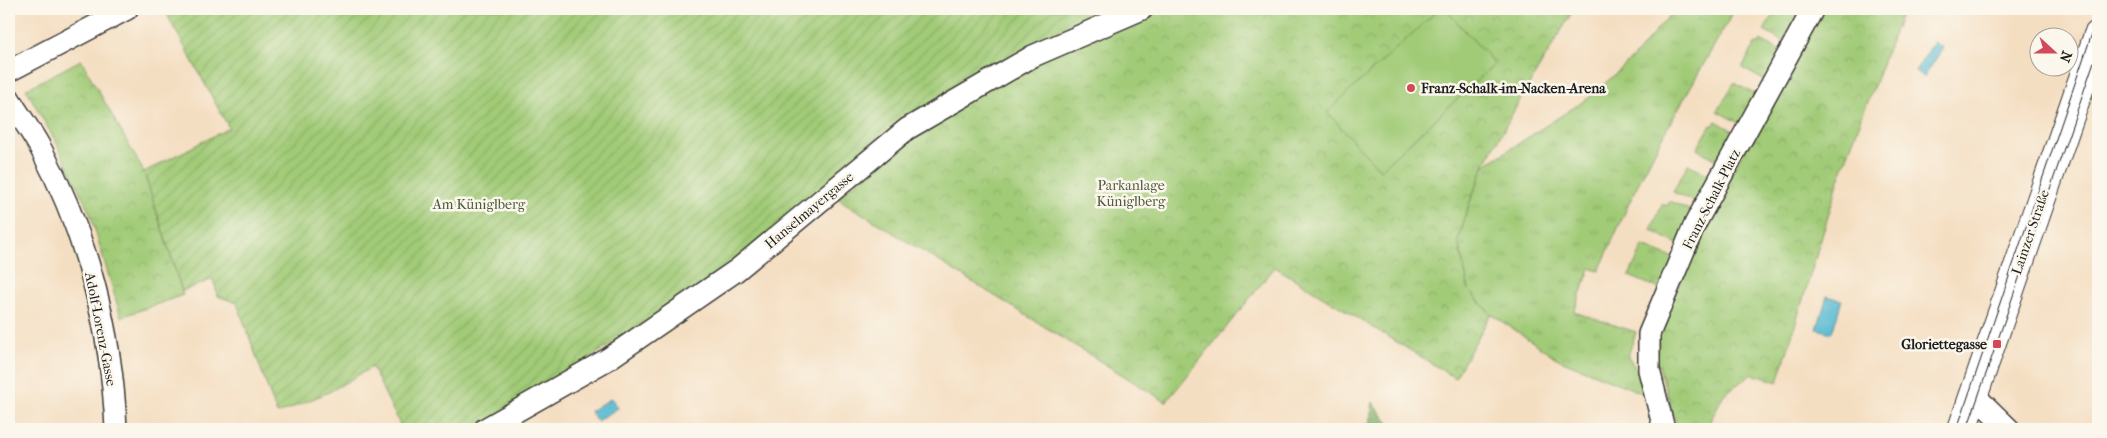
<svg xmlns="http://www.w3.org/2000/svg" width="2107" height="438" font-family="'IM FELL French Canon',serif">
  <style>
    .grass { fill: url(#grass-tufts); stroke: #5e744a }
    .forest { fill: url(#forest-crowns); stroke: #4e6642 }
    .park { fill: url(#park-crowns); stroke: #5e744a }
    .garden { fill: url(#garden-furrows); stroke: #5e744a }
    .pitch { fill: #a1cb77; stroke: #5e744a }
    .water { fill: #51b7d0; stroke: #366a76 }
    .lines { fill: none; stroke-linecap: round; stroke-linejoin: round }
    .street-casing { stroke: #3c3935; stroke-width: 24 }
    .secondary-casing { stroke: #3c3935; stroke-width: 30 }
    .street { stroke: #fff; stroke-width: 21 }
    .secondary { stroke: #fff; stroke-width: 28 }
    .tram { stroke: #1c1c1c; stroke-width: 1 }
    .poi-dot { fill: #d1495b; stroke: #fbf7ec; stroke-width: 2 }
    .labels { text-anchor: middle; stroke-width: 5; stroke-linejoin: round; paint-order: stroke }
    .poi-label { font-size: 14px; font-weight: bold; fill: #1c1c1c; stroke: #fbf7ec; text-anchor: start }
    .park-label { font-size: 14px; fill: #4b593c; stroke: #fbf7ec }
    .street-label { font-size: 14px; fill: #1c1c1c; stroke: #fbf7ec }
  </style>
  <defs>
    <pattern id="grass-tufts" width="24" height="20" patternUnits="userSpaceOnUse" patternTransform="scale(1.25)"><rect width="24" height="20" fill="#a1cb77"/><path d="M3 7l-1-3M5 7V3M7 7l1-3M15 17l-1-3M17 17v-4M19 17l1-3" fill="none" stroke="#8aae66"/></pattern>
    <pattern id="forest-crowns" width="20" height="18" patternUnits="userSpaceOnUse" patternTransform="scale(1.25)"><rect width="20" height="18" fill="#80af68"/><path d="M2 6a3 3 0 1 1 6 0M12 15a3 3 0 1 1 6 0" fill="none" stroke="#688e55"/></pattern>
    <pattern id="park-crowns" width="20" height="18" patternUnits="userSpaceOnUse" patternTransform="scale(1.25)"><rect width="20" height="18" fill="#a1cb77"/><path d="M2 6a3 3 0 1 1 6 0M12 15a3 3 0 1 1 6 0" fill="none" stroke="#8aae66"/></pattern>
    <pattern id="garden-furrows" width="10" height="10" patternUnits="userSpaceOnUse" patternTransform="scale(1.25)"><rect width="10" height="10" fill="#a1cb77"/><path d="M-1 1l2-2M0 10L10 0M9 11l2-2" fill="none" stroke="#8aae66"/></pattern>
  </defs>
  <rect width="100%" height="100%" fill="#fbf7ec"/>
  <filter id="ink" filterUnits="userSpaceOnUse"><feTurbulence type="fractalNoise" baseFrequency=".02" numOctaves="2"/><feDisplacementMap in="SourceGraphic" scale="10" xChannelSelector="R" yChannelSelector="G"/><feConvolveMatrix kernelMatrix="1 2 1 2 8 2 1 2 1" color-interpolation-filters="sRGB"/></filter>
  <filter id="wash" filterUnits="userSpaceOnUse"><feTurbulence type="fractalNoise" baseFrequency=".0096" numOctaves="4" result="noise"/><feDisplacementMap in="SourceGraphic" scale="20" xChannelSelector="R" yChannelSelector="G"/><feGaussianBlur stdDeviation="1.12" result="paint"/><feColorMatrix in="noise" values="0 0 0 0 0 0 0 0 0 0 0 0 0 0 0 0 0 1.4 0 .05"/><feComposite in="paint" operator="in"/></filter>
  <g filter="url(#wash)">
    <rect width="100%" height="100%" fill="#f4dec1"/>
    <!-- grass -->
    <path class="grass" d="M 1675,9 L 1735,9 L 1661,139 L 1634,192 L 1599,271 L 1590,268 L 1574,312 L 1636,332 L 1628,356 L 1637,371 L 1647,395 L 1558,359 L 1491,314 L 1469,290 L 1458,241 L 1469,204 L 1484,166 L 1590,97 L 1632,59 Z
      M 1776,9 L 1793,9 L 1807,15 L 1791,46 L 1764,31 Z
      M 1761,40 L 1788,55 L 1771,84 L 1742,68 L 1756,43 L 1758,45 Z
      M 1734,83 L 1762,98 L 1746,127 L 1717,111 Z
      M 1716,121 L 1742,136 L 1726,165 L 1697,149 L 1711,125 L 1713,126 Z
      M 1688,164 L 1718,179 L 1703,206 L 1673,192 Z
      M 1670,201 L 1700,215 L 1683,247 L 1651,230 L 1662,204 L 1667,206 Z
      M 1643,246 L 1678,260 L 1665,291 L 1629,276 Z"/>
    <!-- forest -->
    <path class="forest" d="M 1373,402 L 1393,429 L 1368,429 Z"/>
    <!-- park -->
    <path class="park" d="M 1154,9 L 1574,9 L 1516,107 L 1484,166 L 1469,204 L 1458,241 L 1469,290 L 1491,314 L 1455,378 L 1275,267 L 1166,402 L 837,198 L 911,136 L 1035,61 Z
      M 1823,9 L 1903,9 L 1842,170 L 1778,382 L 1752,374 L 1724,394 L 1706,429 L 1680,429 L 1677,427 L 1656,357 L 1659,334 L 1702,226 Z
      M 81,60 L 144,172 L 183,295 L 121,317 L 90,213 L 57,144 L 26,89 Z"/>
    <!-- garden -->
    <path class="garden" d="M 164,9 L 1135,9 L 905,127 L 735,267 L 476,429 L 402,429 L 372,367 L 329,392 L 277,414 L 237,303 L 218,296 L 213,279 L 182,291 L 144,172 L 229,128 Z"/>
    <!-- pitch -->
    <path class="pitch" d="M 1439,9 L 1445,9 L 1495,64 L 1380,170 L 1327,112 Z"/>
    <!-- water -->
    <path class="water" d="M 1934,42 L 1943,48 L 1924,77 L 1915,72 Z
      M 1827,296 L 1842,300 L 1832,333 L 1817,329 Z
      M 612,398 L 618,408 L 597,421 L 590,411 Z"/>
  </g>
  <g filter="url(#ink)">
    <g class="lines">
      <!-- street casing -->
      <g class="street-casing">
        <path id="street" d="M 9,71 L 127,9
          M 9,98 C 19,115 32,132 41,149 C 87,235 112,332 116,429
          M 1974,395 L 2009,429
          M 485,429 L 608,359 L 737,270 L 907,129 L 1033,56 L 1142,9
          M 1664,429 L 1649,370 L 1649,334 L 1695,224 L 1813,9"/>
      </g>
      <!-- secondary casing -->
      <g class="secondary-casing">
        <path id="secondary" d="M 1962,429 L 2098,35"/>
      </g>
      <!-- street -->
      <use href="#street" class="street"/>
      <!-- secondary -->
      <use href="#secondary" class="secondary"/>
      <!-- tram -->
      <path class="tram" d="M 1957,429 L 2098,16
        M 1967,429 L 2098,50"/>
    </g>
  </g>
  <!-- markers -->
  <g class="poi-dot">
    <circle cx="1411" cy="88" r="5"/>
    <rect x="1992" y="339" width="10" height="10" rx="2.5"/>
  </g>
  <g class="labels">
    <!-- poi labels -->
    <g class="poi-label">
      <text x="1421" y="93">Franz-Schalk-im-Nacken-Arena</text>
      <text x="1987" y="349" text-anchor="end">Gloriettegasse</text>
    </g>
    <!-- park labels -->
    <g class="park-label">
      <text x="1131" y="190">Parkanlage<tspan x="1131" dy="16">Küniglberg</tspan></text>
      <text x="479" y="209">Am Küniglberg</text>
    </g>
    <!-- street labels -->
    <g class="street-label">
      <text transform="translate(1711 199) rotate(-63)" y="5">Franz-Schalk-Platz</text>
      <text transform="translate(809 210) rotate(-40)" y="5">Hanselmayergasse</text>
      <text transform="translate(2030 232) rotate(-71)" y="5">Lainzer Straße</text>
      <text transform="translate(101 329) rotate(79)" y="5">Adolf-Lorenz-Gasse</text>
    </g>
  </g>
  <!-- margin -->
  <rect width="2107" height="438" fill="none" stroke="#fbf7ec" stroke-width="30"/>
  <!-- north arrow -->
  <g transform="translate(2054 52) rotate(111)"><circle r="24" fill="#fbf7ec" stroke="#a29f99"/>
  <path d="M0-4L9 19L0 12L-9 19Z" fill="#d1495b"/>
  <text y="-8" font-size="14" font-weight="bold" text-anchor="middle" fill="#1c1c1c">N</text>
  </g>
</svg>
